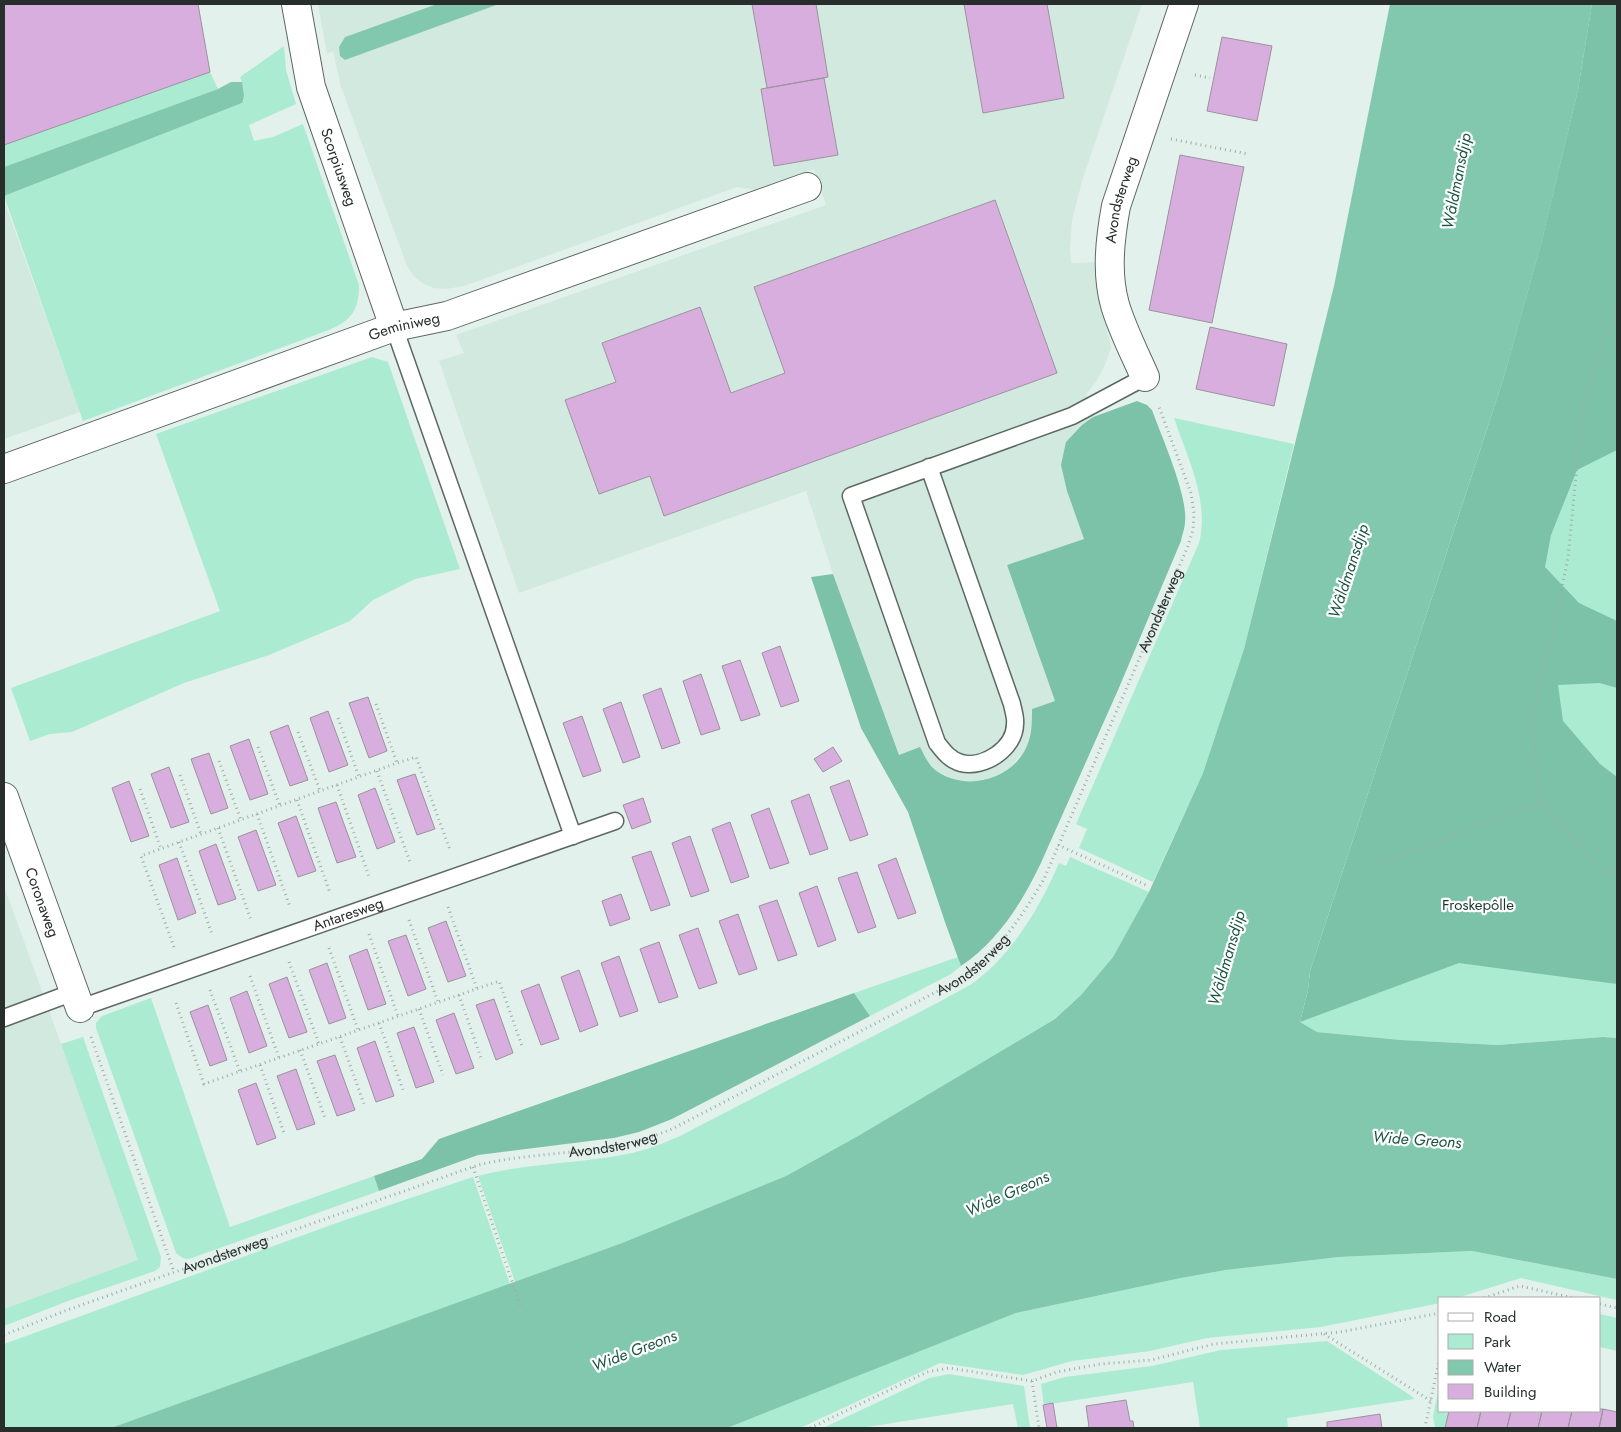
<svg xmlns="http://www.w3.org/2000/svg" width="1621" height="1432" font-family="Jost,sans-serif">
  <style>
    .built { fill: #d2e9df }
    .green { fill: #abebd2 }
    .forest { fill: #7cc2a8 }
    .water { fill: #82c8af }
    .building { fill: #d8aede; stroke: #9c939d }
    .lines { fill: none; stroke-linecap: round; stroke-linejoin: round }
    .service-casing { stroke: #5c6863; stroke-width: 19 }
    .minor-casing { stroke: #5c6863; stroke-width: 30 }
    .path { stroke: #a1aca8; stroke-width: 3; stroke-dasharray: 1 4; stroke-linecap: butt }
    .service { stroke: #fff; stroke-width: 16 }
    .minor { stroke: #fff; stroke-width: 28 }
    .labels { text-anchor: middle; stroke-width: 4.5; stroke-linejoin: round; paint-order: stroke }
    .street-label { font-size: 15px; fill: #282e2c; stroke: #fff }
    .park-label { font-size: 15px; fill: #17382d; stroke: #fff }
    .water-label { font-size: 16px; font-style: italic; fill: #1e5645; stroke: #fff }
  </style>
  <rect width="100%" height="100%" fill="#e3f1ec"/>
  <!-- built -->
  <path class="built" d="M 318,4 L 437,4 L 345,37 L 339,47 L 340,56 L 345,60 L 499,4 L 1142,4 L 1083,178 L 1072,220 L 1070,249 L 1071,263 L 1097,262 L 1103,310 L 1111,348 L 1105,365 L 1096,382 L 1086,394 L 1093,417 L 1082,425 L 1067,491 L 1084,539 L 1007,565 L 1055,701 L 1032,709 L 1032,723 L 1029,739 L 1025,750 L 1009,769 L 987,780 L 977,782 L 964,781 L 952,779 L 938,772 L 928,762 L 920,748 L 899,755 L 833,574 L 806,491 L 519,593 L 439,361 L 464,353 L 456,335 L 826,205 L 814,169 L 754,190 L 737,187 L 464,286 L 446,289 L 433,288 L 422,283 L 413,275 L 407,266 L 341,87 L 333,51 L 327,54 Z
    M 4,200 L 80,412 L 4,439 Z
    M 4,886 L 139,1260 L 4,1309 Z"/>
  <!-- green -->
  <path class="green" d="M 1592,4 L 1617,4 L 1617,1038 L 1603,1037 L 1498,1045 L 1401,1040 L 1317,1032 L 1300,1022 L 1503,380 L 1578,90 Z
    M 284,46 L 286,70 L 296,104 L 249,125 L 254,141 L 273,137 L 303,124 L 359,285 C 359,310 352,320 329,330 L 83,421 L 4,196 L 242,103 L 242,82 L 240,77 Z
    M 210,72 L 218,89 L 4,167 L 4,145 Z
    M 372,357 L 388,362 L 460,569 L 415,579 L 373,600 L 350,621 L 269,655 L 184,683 L 72,732 L 50,734 L 30,741 L 11,688 L 220,611 L 156,434 Z
    M 1174,418 L 1294,444 L 1244,649 L 1203,773 L 1153,882 L 1079,848 L 1087,829 L 1076,824 L 1199,543 C 1210,501 1187,457 1174,418 Z
    M 1070,857 L 1149,892 L 1113,957 L 1081,995 L 1055,1019 L 858,1136 L 786,1176 L 622,1243 L 515,1282 L 478,1176 C 527,1163 577,1164 627,1154 C 644,1151 661,1144 678,1137 L 939,1002 C 949,996 960,991 970,985 C 1011,957 1040,907 1059,863 L 1066,866 Z
    M 958,957 L 961,966 L 951,974 L 870,1016 L 854,993 Z
    M 151,998 L 230,1227 L 374,1176 L 379,1191 L 200,1255 C 189,1259 186,1262 176,1253 L 96,1028 L 96,1023 L 102,1016 Z
    M 83,1037 L 161,1257 L 160,1267 L 155,1271 L 68,1301 L 4,1326 L 4,1309 L 138,1260 L 61,1044 Z
    M 473,1177 L 510,1284 L 111,1428 L 4,1428 L 4,1344 L 345,1220 Z
    M 1472,1251 L 1617,1279 L 1617,1300 L 1521,1278 L 1457,1298 L 1440,1298 L 1440,1303 L 1435,1304 L 1321,1327 L 1207,1338 L 1150,1351 L 1072,1361 L 1023,1375 L 940,1363 L 800,1428 L 725,1428 L 1016,1313 L 1181,1278 L 1226,1270 L 1339,1257 Z
    M 1600,1314 L 1617,1318 L 1617,1351 L 1600,1347 Z
    M 1327,1341 L 1413,1397 L 1414,1399 L 1287,1418 L 1288,1428 L 1200,1428 L 1193,1382 L 1044,1405 L 1041,1384 L 1065,1377 L 1152,1366 L 1221,1350 Z
    M 949,1374 L 1024,1386 L 1030,1428 L 1018,1428 L 1013,1404 L 867,1427 L 867,1428 L 823,1428 L 929,1378 Z
    M 1440,1383 L 1440,1411 L 1449,1411 L 1445,1428 L 1435,1428 L 1433,1416 Z"/>
  <!-- forest -->
  <path class="forest" d="M 1592,4 L 1617,4 L 1617,450 L 1577,470 L 1551,535 L 1545,567 L 1579,603 L 1617,621 L 1617,688 L 1600,683 L 1558,685 L 1563,721 L 1600,764 L 1617,777 L 1617,984 L 1459,963 L 1300,1022 L 1308,990 L 1310,971 L 1503,380 L 1541,244 L 1578,90 Z
    M 1137,401 L 1147,405 L 1152,410 C 1162,438 1188,495 1185,522 C 1185,528 1182,535 1181,541 L 1118,690 L 1040,865 C 1021,904 998,941 961,966 L 946,925 L 908,812 L 861,728 L 811,577 L 833,574 L 899,755 L 920,747 C 925,757 929,766 938,772 C 967,791 1009,780 1025,750 C 1032,737 1032,723 1032,709 L 1055,701 L 1007,565 L 1084,539 L 1067,491 L 1061,465 L 1066,442 L 1082,425 L 1093,417 Z
    M 854,993 L 870,1016 L 672,1119 L 639,1132 L 614,1138 L 478,1155 L 379,1191 L 374,1176 L 422,1159 L 439,1139 Z"/>
  <!-- water -->
  <path class="water" d="M 437,4 L 499,4 L 345,60 L 340,56 L 339,47 L 345,37 Z
    M 1390,4 L 1592,4 L 1578,90 L 1541,244 L 1503,380 L 1310,971 L 1308,990 L 1300,1022 L 1317,1032 L 1401,1040 L 1498,1045 L 1603,1037 L 1617,1038 L 1617,1279 L 1472,1251 L 1339,1257 L 1226,1270 L 1181,1278 L 1016,1313 L 727,1428 L 111,1428 L 622,1243 L 786,1176 L 858,1136 L 1055,1019 L 1081,995 L 1113,957 L 1149,892 L 1203,773 L 1244,649 L 1334,286 Z
    M 231,82 L 242,82 L 244,96 L 242,103 L 4,196 L 4,167 L 218,89 Z"/>
  <!-- building -->
  <path class="building" d="M 4,4 L 198,4 L 210,72 L 4,145 Z
    M 752,4 L 816,4 L 828,77 L 767,88 Z
    M 964,4 L 1047,4 L 1064,98 L 983,113 Z
    M 1222,37 L 1272,46 L 1257,121 L 1207,111 Z
    M 824,78 L 838,155 L 774,166 L 761,89 Z
    M 1180,155 L 1244,167 L 1212,323 L 1149,310 Z
    M 995,200 L 1057,373 L 664,516 L 650,476 L 599,494 L 565,400 L 616,382 L 602,343 L 700,307 L 731,393 L 785,373 L 754,287 Z
    M 1210,327 L 1287,344 L 1274,406 L 1196,389 Z
    M 780,646 L 799,701 L 781,707 L 762,653 Z
    M 740,660 L 760,715 L 741,721 L 722,666 Z
    M 701,674 L 720,729 L 701,735 L 683,681 Z
    M 661,688 L 680,743 L 662,749 L 643,695 Z
    M 368,697 L 387,751 L 369,758 L 349,703 Z
    M 621,702 L 640,757 L 623,763 L 603,709 Z
    M 328,711 L 348,765 L 329,772 L 310,718 Z
    M 582,716 L 601,771 L 583,777 L 563,723 Z
    M 288,725 L 308,780 L 290,786 L 270,732 Z
    M 249,739 L 268,794 L 250,800 L 230,746 Z
    M 833,747 L 842,761 L 823,772 L 814,759 Z
    M 209,753 L 228,808 L 211,814 L 191,759 Z
    M 169,767 L 189,822 L 171,828 L 151,774 Z
    M 415,774 L 435,829 L 417,835 L 397,780 Z
    M 849,780 L 868,835 L 850,841 L 830,787 Z
    M 129,781 L 149,836 L 131,842 L 112,788 Z
    M 375,788 L 395,842 L 377,849 L 358,795 Z
    M 809,794 L 828,849 L 810,855 L 791,801 Z
    M 643,798 L 651,822 L 632,829 L 623,805 Z
    M 336,802 L 356,857 L 337,863 L 318,808 Z
    M 769,808 L 789,863 L 770,869 L 751,815 Z
    M 296,816 L 316,871 L 298,877 L 278,823 Z
    M 730,822 L 749,877 L 731,883 L 712,829 Z
    M 256,830 L 276,885 L 258,891 L 238,837 Z
    M 690,836 L 709,891 L 691,897 L 672,843 Z
    M 216,844 L 236,899 L 218,905 L 199,851 Z
    M 651,851 L 670,905 L 651,911 L 632,857 Z
    M 177,858 L 196,913 L 178,920 L 159,865 Z
    M 896,858 L 916,913 L 898,919 L 878,865 Z
    M 857,872 L 876,927 L 858,933 L 838,878 Z
    M 817,886 L 836,940 L 818,947 L 799,893 Z
    M 621,894 L 630,919 L 610,926 L 602,901 Z
    M 777,900 L 797,955 L 778,961 L 759,906 Z
    M 738,914 L 757,969 L 739,975 L 719,921 Z
    M 446,921 L 466,976 L 448,982 L 428,928 Z
    M 698,928 L 717,983 L 699,989 L 679,935 Z
    M 406,935 L 426,989 L 408,996 L 388,941 Z
    M 659,942 L 678,997 L 659,1003 L 640,949 Z
    M 367,949 L 386,1004 L 368,1010 L 349,956 Z
    M 619,956 L 638,1011 L 620,1017 L 601,963 Z
    M 327,963 L 346,1018 L 329,1024 L 309,970 Z
    M 579,970 L 598,1025 L 580,1032 L 561,977 Z
    M 287,977 L 307,1032 L 289,1038 L 269,984 Z
    M 539,984 L 559,1039 L 541,1045 L 521,991 Z
    M 247,991 L 267,1046 L 249,1053 L 230,998 Z
    M 494,999 L 513,1053 L 496,1060 L 476,1005 Z
    M 208,1005 L 227,1060 L 210,1066 L 190,1012 Z
    M 454,1013 L 474,1068 L 456,1074 L 436,1020 Z
    M 414,1027 L 434,1082 L 416,1088 L 397,1033 Z
    M 375,1041 L 394,1096 L 376,1102 L 357,1048 Z
    M 335,1055 L 355,1110 L 337,1116 L 317,1061 Z
    M 296,1069 L 315,1124 L 297,1130 L 277,1076 Z
    M 256,1083 L 276,1138 L 257,1145 L 238,1090 Z
    M 1126,1400 L 1130,1421 L 1133,1421 L 1134,1428 L 1084,1428 L 1089,1427 L 1086,1406 Z
    M 1053,1403 L 1057,1428 L 1047,1428 L 1043,1405 Z
    M 1600,1409 L 1603,1409 L 1599,1428 L 1568,1428 L 1572,1411 L 1600,1411 Z
    M 1603,1409 L 1617,1412 L 1617,1428 L 1599,1428 Z
    M 1449,1411 L 1481,1411 L 1477,1428 L 1445,1428 Z
    M 1481,1411 L 1511,1411 L 1507,1428 L 1477,1428 Z
    M 1511,1411 L 1542,1411 L 1538,1428 L 1507,1428 Z
    M 1542,1411 L 1572,1411 L 1568,1428 L 1538,1428 Z
    M 1380,1414 L 1382,1428 L 1327,1428 L 1327,1422 Z"/>
  <g class="lines">
    <!-- service casing -->
    <g class="service-casing">
      <g id="service">
        <path d="M 394,327 L 573,836"/>
        <path d="M 929,467 L 1012,704 C 1013,710 1016,718 1015,724 C 1015,748 984,769 961,763 C 950,760 944,752 937,743 L 851,496 L 1072,416 L 1145,377"/>
        <path id="s2" d="M 80,1008 L 615,821"/>
        <path d="M 4,1018 L 74,992"/>
      </g>
    </g>
    <!-- minor casing -->
    <g class="minor-casing">
      <g id="minor">
        <path id="s3" d="M 296,4 L 311,87 L 394,327"/>
        <path id="s4" d="M 1145,377 C 1135,354 1122,329 1115,305 C 1106,273 1110,239 1116,206 L 1184,4"/>
        <path id="s5" d="M 4,469 L 394,327 L 447,316 L 807,187"/>
        <path id="s6" d="M 4,797 L 80,1008"/>
      </g>
    </g>
    <!-- path -->
    <g class="path">
      <path d="M 1195,75 L 1210,78"/>
      <path d="M 1171,139 L 1248,154"/>
      <path d="M 1617,306 L 1583,403 L 1568,558 L 1552,636 L 1532,715 L 1540,803 L 1601,870 L 1617,878"/>
      <path d="M 376,704 L 397,763"/>
      <path d="M 338,718 L 359,777"/>
      <path d="M 298,732 L 320,791"/>
      <path d="M 258,747 L 280,806"/>
      <path d="M 219,761 L 241,820"/>
      <path d="M 377,771 L 411,865"/>
      <path d="M 180,775 L 201,834"/>
      <path d="M 337,785 L 370,879"/>
      <path d="M 140,789 L 161,849"/>
      <path d="M 297,800 L 330,893"/>
      <path d="M 257,814 L 290,907"/>
      <path d="M 218,828 L 251,920"/>
      <path d="M 179,842 L 212,934"/>
      <path d="M 1058,845 L 1148,886"/>
      <path d="M 1374,865 L 1540,803"/>
      <path d="M 448,907 L 477,989"/>
      <path d="M 409,920 L 438,1002"/>
      <path d="M 369,934 L 398,1016"/>
      <path d="M 174,947 L 141,856 L 397,763 L 416,757 L 450,850"/>
      <path d="M 329,948 L 358,1030"/>
      <path d="M 289,962 L 319,1044"/>
      <path d="M 250,976 L 279,1058"/>
      <path d="M 210,990 L 240,1072"/>
      <path d="M 459,995 L 482,1061"/>
      <path d="M 176,1003 L 204,1084 L 499,981 L 522,1046"/>
      <path d="M 419,1009 L 443,1075"/>
      <path d="M 379,1023 L 403,1090"/>
      <path d="M 91,1037 L 174,1272"/>
      <path d="M 340,1037 L 364,1104"/>
      <path d="M 300,1050 L 325,1118"/>
      <path d="M 260,1065 L 284,1133"/>
      <path d="M 473,1167 L 520,1305"/>
      <path d="M 1484,1298 L 1520,1286 L 1574,1298"/>
      <path d="M 1600,1304 L 1617,1308"/>
      <path d="M 1324,1334 L 1431,1401"/>
      <path id="s1" d="M 4,1335 L 70,1309 L 478,1165 C 528,1153 581,1154 632,1143 C 645,1140 659,1134 672,1129 L 936,992 C 944,988 953,984 960,979 C 997,955 1022,916 1044,879 L 1188,546 L 1193,530 L 1194,513 L 1191,493 L 1158,404"/>
      <path d="M 1032,1381 L 1039,1428"/>
      <path d="M 810,1428 L 927,1372 L 949,1368 L 1032,1381 L 1057,1372 L 1100,1364 L 1151,1360 L 1214,1344 L 1340,1332 L 1440,1313"/>
      <path d="M 1427,1428 L 1426,1423 L 1440,1356"/>
    </g>
    <!-- service -->
    <use href="#service" class="service"/>
    <!-- minor -->
    <use href="#minor" class="minor"/>
  </g>
  <g class="labels">
    <!-- street labels -->
    <g class="street-label">
      <text dy="5" stroke="none"><textPath href="#s3" startOffset="169">Scorpiusweg</textPath></text>
      <text dy="5" stroke="none"><textPath href="#s4" startOffset="185">Avondsterweg</textPath></text>
      <text dy="5" stroke="none"><textPath href="#s5" startOffset="425">Geminiweg</textPath></text>
      <text dy="5" stroke="none"><textPath href="#s1" startOffset="1451">Avondsterweg</textPath></text>
      <text dy="5" stroke="none"><textPath href="#s6" startOffset="112">Coronaweg</textPath></text>
      <text dy="5" stroke="none"><textPath href="#s2" startOffset="284">Antaresweg</textPath></text>
      <text dy="5" stroke="none"><textPath href="#s1" startOffset="1045">Avondsterweg</textPath></text>
      <text dy="5" stroke="none"><textPath href="#s1" startOffset="640">Avondsterweg</textPath></text>
      <text dy="5" stroke="none"><textPath href="#s1" startOffset="235">Avondsterweg</textPath></text>
    </g>
    <!-- park labels -->
    <g class="park-label">
      <text x="1478" y="910">Froskepôlle</text>
    </g>
    <!-- water labels -->
    <g class="water-label">
      <text transform="translate(1456 181) rotate(-79)" y="6">Wâldmansdjip</text>
      <text transform="translate(1348 571) rotate(-72)" y="6">Wâldmansdjip</text>
      <text transform="translate(1226 958) rotate(-74)" y="6">Wâldmansdjip</text>
      <text transform="translate(1417 1139) rotate(4)" y="6">Wide Greons</text>
      <text transform="translate(1007 1193) rotate(-24)" y="6">Wide Greons</text>
      <text transform="translate(634 1350) rotate(-21)" y="6">Wide Greons</text>
    </g>
  </g>
  <!-- border -->
  <rect width="1621" height="1432" fill="none" stroke="#282e2c" stroke-width="10"/>
  <!-- legend -->
  <rect x="1438" y="1297" width="162" height="115" fill="#ffffff" stroke="#a9abab"/>
  <rect x="1448" y="1313" width="25" height="8" fill="#ffffff" stroke="#a9abab"/>
  <text x="1484" y="1322" font-size="15" fill="#282e2c">Road</text>
  <rect x="1448" y="1334" width="25" height="15" fill="#abebd2" stroke="#a9abab"/>
  <text x="1484" y="1347" font-size="15" fill="#282e2c">Park</text>
  <rect x="1448" y="1360" width="25" height="15" fill="#82c8af" stroke="#a9abab"/>
  <text x="1484" y="1372" font-size="15" fill="#282e2c">Water</text>
  <rect x="1448" y="1384" width="25" height="15" fill="#d8aede" stroke="#a9abab"/>
  <text x="1484" y="1397" font-size="15" fill="#282e2c">Building</text>
</svg>
